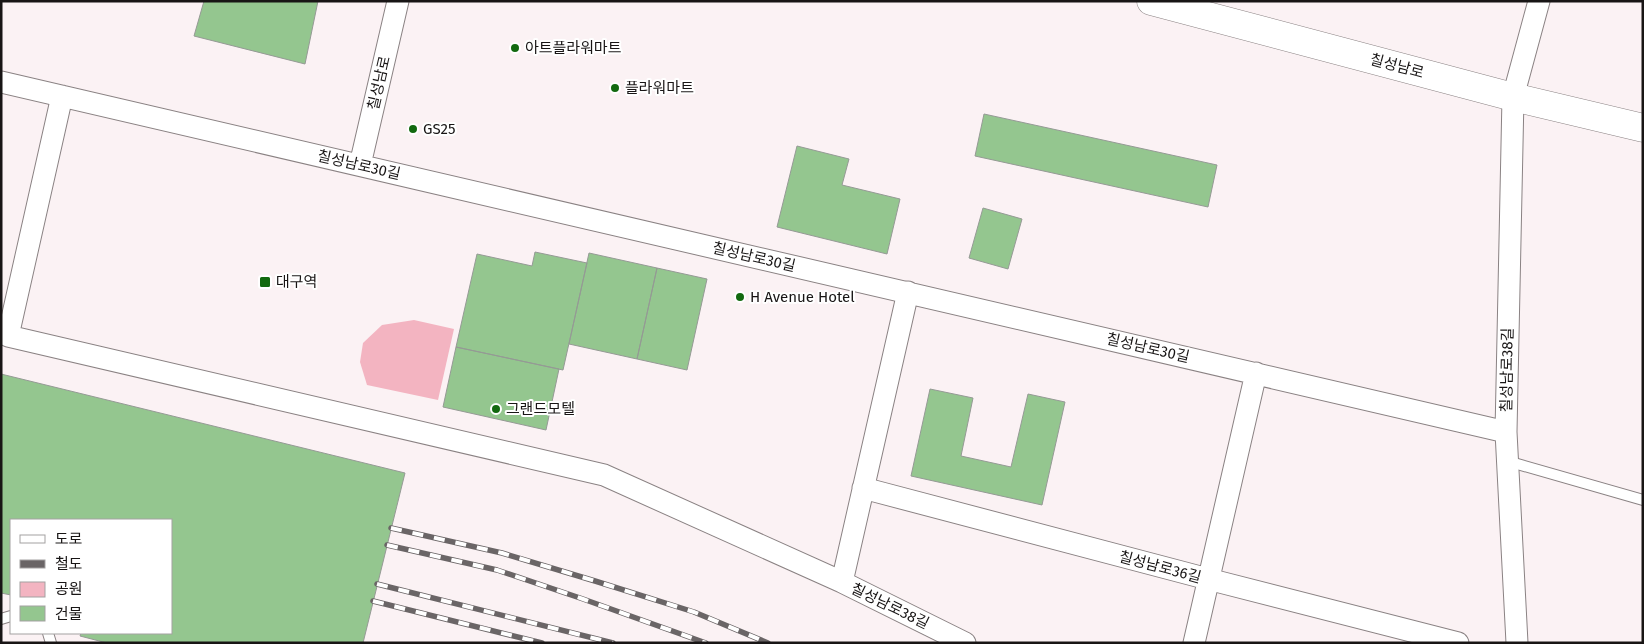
<svg xmlns="http://www.w3.org/2000/svg" width="1644" height="644" font-family="'Fira Sans','Noto Sans KR',sans-serif">
  <style>
    .green { fill: #f3b4c1 }
    .building { fill: #94c68f; stroke: #959a95 }
    .lines { fill: none; stroke-linecap: round; stroke-linejoin: round }
    .lane-casing { stroke: #8a8283; stroke-width: 12 }
    .street-casing { stroke: #8a8283; stroke-width: 23 }
    .secondary-casing { stroke: #8a8283; stroke-width: 29 }
    .lane { stroke: #fff; stroke-width: 10 }
    .street { stroke: #fff; stroke-width: 21 }
    .secondary { stroke: #fff; stroke-width: 28 }
    .rail-casing { stroke: #6a6566; stroke-width: 5.5 }
    .rail { stroke: #fff; stroke-width: 4; stroke-dasharray: 11; stroke-linecap: butt }
    .poi-dot { fill: #12690f; stroke: #fff; stroke-width: 2 }
    .labels { text-anchor: middle; stroke-width: 4; stroke-linejoin: round; paint-order: stroke }
    .poi-label { font-size: 15px; fill: #181515; stroke: #fff; text-anchor: start }
    .street-label { font-size: 15px; fill: #181515; stroke: #fff }
  </style>
  <rect width="100%" height="100%" fill="#fbf2f4"/>
  <!-- green -->
  <path class="green" d="M 414,320 L 454,329 L 438,400 L 367,385 L 360,362 L 363,343 L 382,325 Z"/>
  <!-- building -->
  <path class="building" d="M 204,1 L 318,1 L 305,64 L 194,36 Z
    M 984,114 L 1217,165 L 1208,207 L 975,156 Z
    M 797,146 L 849,159 L 842,185 L 900,199 L 887,254 L 777,227 Z
    M 983,208 L 1022,219 L 1008,269 L 969,258 Z
    M 535,252 L 587,263 L 563,370 L 456,347 L 477,254 L 532,266 Z
    M 589,253 L 657,268 L 637,359 L 569,344 Z
    M 657,268 L 707,279 L 687,370 L 637,359 Z
    M 456,347 L 559,369 L 546,430 L 443,407 Z
    M 1,374 L 405,473 L 363,643 L 107,643 L 80,636 L 81,633 L 171,633 L 171,520 L 11,520 L 11,595 L 1,593 Z
    M 930,389 L 973,398 L 961,456 L 1011,467 L 1028,394 L 1065,402 L 1042,505 L 911,476 Z"/>
  <g class="lines">
    <!-- lane casing -->
    <g class="lane-casing">
      <path id="lane" d="M 1507,461 L 1643,500
        M 1,619 L 11,616
        M 48,633 L 51,643"/>
    </g>
    <!-- street casing -->
    <g class="street-casing">
      <path id="street" d="M 1,82 L 1506,432
        M 62,96 L 8,336 L 604,475 L 842,582 L 965,643
        M 360,165 L 398,1
        M 863,488 L 1208,579 L 1458,643
        M 842,582 L 908,292
        M 1194,643 L 1256,373
        M 1517,643 L 1506,432 L 1513,97 L 1539,1"/>
    </g>
    <!-- secondary casing -->
    <g class="secondary-casing">
      <path id="secondary" d="M 1151,1 L 1513,97 L 1643,128"/>
    </g>
    <!-- lane -->
    <use href="#lane" class="lane"/>
    <!-- street -->
    <use href="#street" class="street"/>
    <!-- secondary -->
    <use href="#secondary" class="secondary"/>
    <!-- rail casing -->
    <g class="rail-casing">
      <path id="rail" d="M 391,528 L 502,553 L 595,581 L 694,612 L 768,643
        M 387,545 L 497,570 L 583,599 L 706,643
        M 377,584 L 613,643
        M 373,601 L 542,643"/>
    </g>
    <!-- rail -->
    <use href="#rail" class="rail"/>
  </g>
  <!-- markers -->
  <g class="poi-dot">
    <circle cx="515" cy="48" r="5"/>
    <circle cx="615" cy="88" r="5"/>
    <circle cx="413" cy="129" r="5"/>
    <rect x="259" y="276" width="12" height="12" rx="2.5"/>
    <circle cx="740" cy="297" r="5"/>
    <circle cx="496" cy="409" r="5"/>
  </g>
  <g class="labels">
    <!-- poi labels -->
    <g class="poi-label">
      <text x="525" y="53">아트플라워마트</text>
      <text x="625" y="93">플라워마트</text>
      <text x="423" y="134">GS25</text>
      <text x="276" y="287">대구역</text>
      <text x="750" y="302">H Avenue Hotel</text>
      <text x="506" y="414">그랜드모텔</text>
    </g>
    <!-- street labels -->
    <g class="street-label">
      <text transform="translate(1397 66) rotate(15)" y="5">칠성남로</text>
      <text transform="translate(379 83) rotate(-77)" y="5">칠성남로</text>
      <text transform="translate(359 165) rotate(13)" y="5">칠성남로30길</text>
      <text transform="translate(754 257) rotate(13)" y="5">칠성남로30길</text>
      <text transform="translate(1148 348) rotate(13)" y="5">칠성남로30길</text>
      <text transform="translate(1507 370) rotate(-89)" y="5">칠성남로38길</text>
      <text transform="translate(1160 567) rotate(15)" y="5">칠성남로36길</text>
      <text transform="translate(890 606) rotate(26)" y="5">칠성남로38길</text>
    </g>
  </g>
  <!-- border -->
  <rect width="1644" height="644" fill="none" stroke="#181515" stroke-width="5"/>
  <!-- legend -->
  <rect x="10" y="519" width="162" height="115" fill="#ffffff" stroke="#a3a1a1"/>
  <rect x="20" y="535" width="25" height="8" fill="#ffffff" stroke="#a3a1a1"/>
  <text x="55" y="544" font-size="15" fill="#181515">도로</text>
  <rect x="20" y="560" width="25" height="8" fill="#6a6566" stroke="#a3a1a1"/>
  <text x="55" y="569" font-size="15" fill="#181515">철도</text>
  <rect x="20" y="582" width="25" height="15" fill="#f3b4c1" stroke="#a3a1a1"/>
  <text x="55" y="594" font-size="15" fill="#181515">공원</text>
  <rect x="20" y="606" width="25" height="15" fill="#94c68f" stroke="#a3a1a1"/>
  <text x="55" y="619" font-size="15" fill="#181515">건물</text>
</svg>
